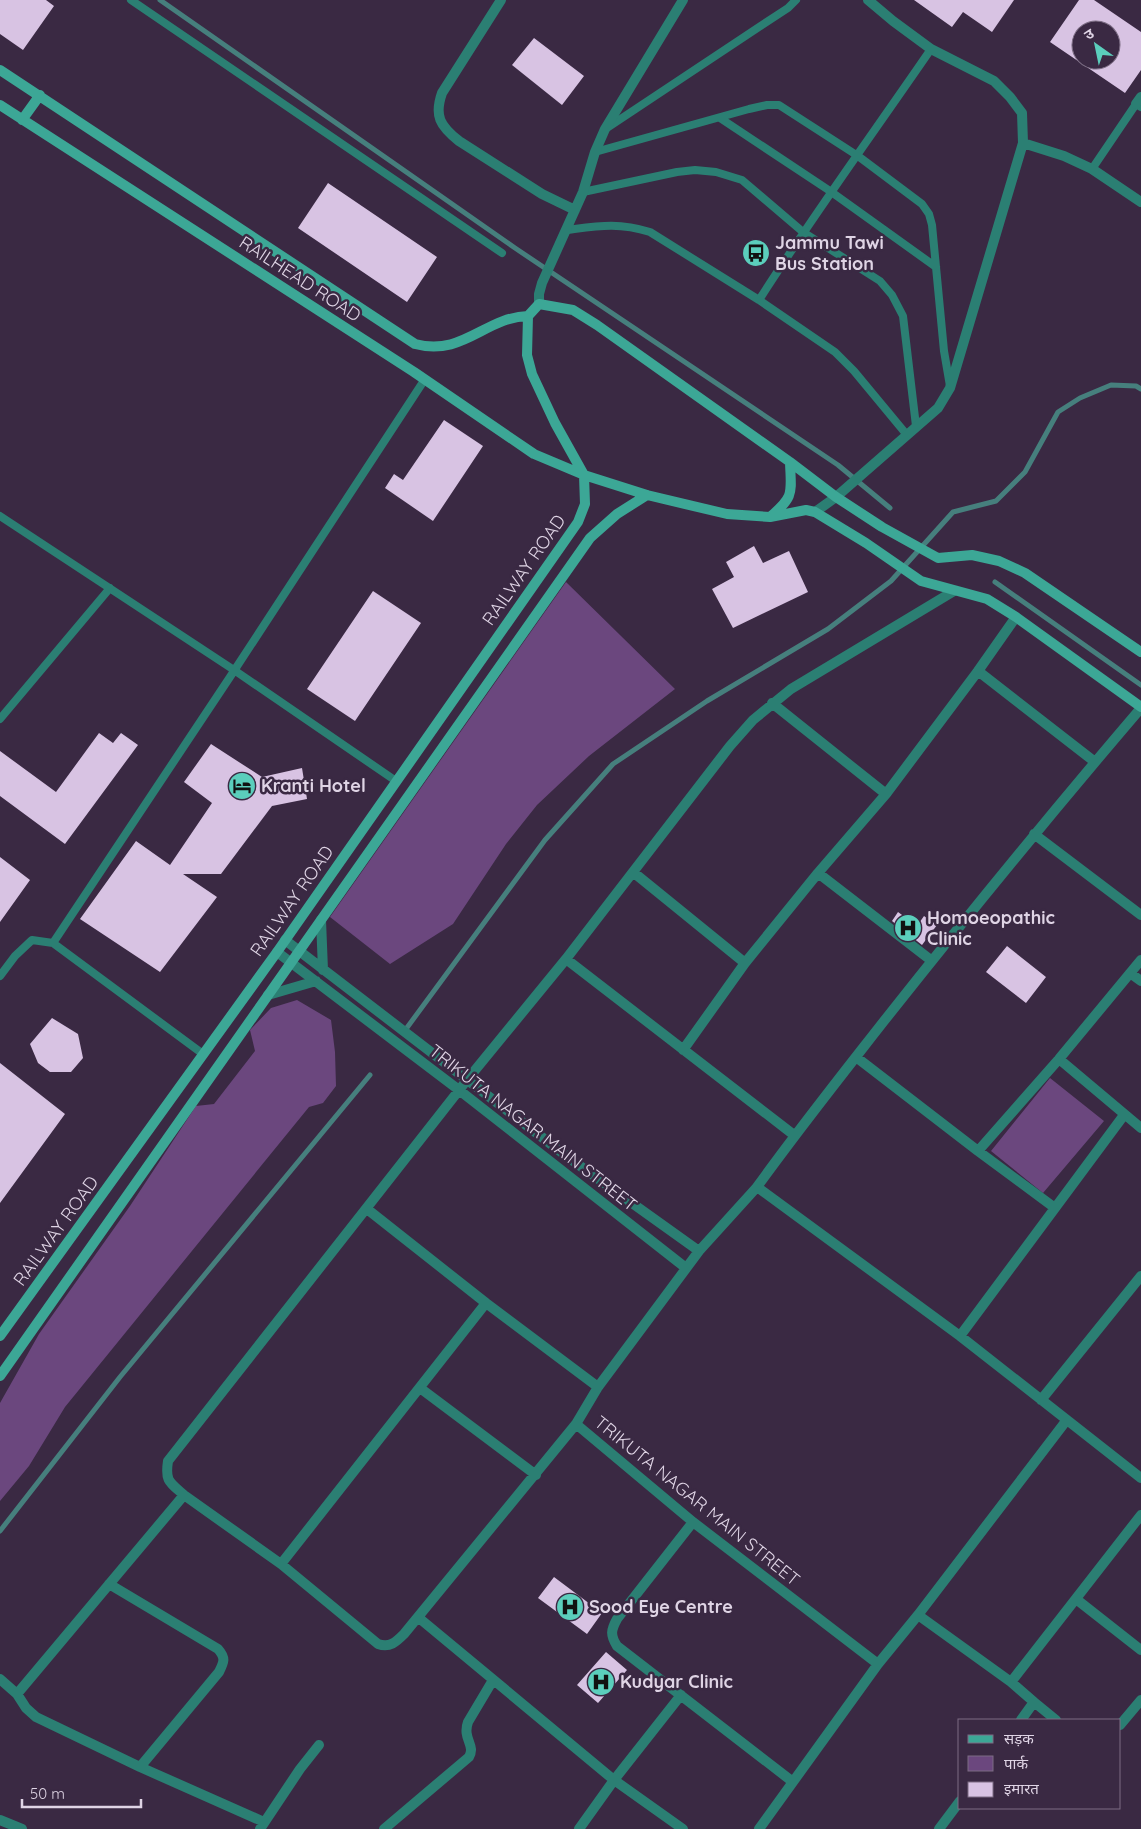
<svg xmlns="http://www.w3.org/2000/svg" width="1141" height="1829" font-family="Quicksand,'Noto Sans Devanagari',sans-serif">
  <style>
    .green { fill: #6b477e }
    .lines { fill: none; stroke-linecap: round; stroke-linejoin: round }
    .stream { stroke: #467f7d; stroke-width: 5 }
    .building { fill: #d8c3e3; fill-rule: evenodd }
    .lane { stroke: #2b7f73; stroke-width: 8 }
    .street { stroke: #2b7f73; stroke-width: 10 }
    .secondary { stroke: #3ca796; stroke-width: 10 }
    .labels { text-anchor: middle; stroke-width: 5; stroke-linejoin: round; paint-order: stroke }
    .poi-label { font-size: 18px; font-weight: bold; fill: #dfd4e5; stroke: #3a2943; text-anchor: start }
    .street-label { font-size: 18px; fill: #dfd4e5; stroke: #3a2943 }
  </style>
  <rect width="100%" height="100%" fill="#3a2943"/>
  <!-- green -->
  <path class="green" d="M 566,582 L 675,689 L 589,756 L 537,805 L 506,844 L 453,924 L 390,964 L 330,917 Z
    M 297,1000 L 331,1020 L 335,1052 L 336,1086 L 323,1103 L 309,1107 L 65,1407 L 29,1466 L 0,1501 L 0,1403 L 39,1334 L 130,1206 L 196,1106 L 214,1104 L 255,1051 L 250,1030 L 271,1008 Z
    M 1050,1078 L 1104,1121 L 1043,1193 L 991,1151 Z"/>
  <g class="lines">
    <!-- stream -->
    <path class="stream" d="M 160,0 L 515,248 L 838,465 L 890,508
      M 995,582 L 1141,685
      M 406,1029 L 545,840 L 613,764 L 707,701 L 828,629 L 891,581 L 953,512 L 996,501 L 1025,472 L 1058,412 L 1080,398 L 1111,385 L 1136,386 L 1141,389
      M 0,1531 L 120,1377 L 370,1075"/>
  </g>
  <!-- building -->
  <path class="building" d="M 0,0 L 46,0 L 54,6 L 23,50 L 0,34 Z
    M 914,0 L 1014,0 L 992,32 L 963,12 L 952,27 Z
    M 1079,0 L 1094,0 L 1141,32 L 1141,70 L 1125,93 L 1050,42 ZM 1081,30 L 1111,30 L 1111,60 L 1081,60 Z
    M 534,38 L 584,76 L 562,105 L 512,65 Z
    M 328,183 L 437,257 L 407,302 L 298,228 Z
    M 444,420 L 483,446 L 433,521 L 385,488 L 394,474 L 403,480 Z
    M 754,546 L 763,563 L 789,551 L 808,592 L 733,628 L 712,589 L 734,577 L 726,562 Z
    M 373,591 L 421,623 L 355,721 L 307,689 Z
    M 99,733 L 113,743 L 121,733 L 138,745 L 65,844 L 0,796 L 0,751 L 56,792 Z
    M 211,744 L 262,777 L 302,768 L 307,799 L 272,806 L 221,874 L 183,874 L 217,897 L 160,972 L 80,919 L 136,841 L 170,865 L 212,803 L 184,782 Z
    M 0,857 L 30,880 L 0,922 Z
    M 898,912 L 917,926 L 924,916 L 937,925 L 922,945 L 892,921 Z
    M 1007,946 L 1046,977 L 1026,1003 L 986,972 Z
    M 52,1018 L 78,1034 L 83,1058 L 71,1072 L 50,1072 L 38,1063 L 30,1044 Z
    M 0,1063 L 65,1114 L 0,1203 Z
    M 554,1577 L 602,1613 L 587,1634 L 538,1598 Z
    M 606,1652 L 627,1670 L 598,1703 L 577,1685 Z"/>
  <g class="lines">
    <!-- lane -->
    <path class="lane" d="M 131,0 L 502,253
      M 720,118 L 830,191 L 936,267
      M 607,128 L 759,27 L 788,8 L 796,0
      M 595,152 L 749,109 L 767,105 L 779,105 L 858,156 L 922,204 L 929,214 L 932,225 L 944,351 L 950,386
      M 1092,169 L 1136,104 L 1141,107
      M 583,192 L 677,172 L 695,170 L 716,172 L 742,180 L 803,232 L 880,281 L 892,295 L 903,316 L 916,426
      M 566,230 C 598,226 618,222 650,232 L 759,300 L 835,352 L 854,371 L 907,435
      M 759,300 C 814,214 874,132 931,49
      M 0,516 L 234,670 L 396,781
      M 0,719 L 110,588
      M 53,943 L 230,677 L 425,379
      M 0,976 L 15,956 L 32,940 L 53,943 L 203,1054"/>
    <!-- street -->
    <path class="street" d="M 501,0 L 442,93 C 434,116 440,126 459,141 L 542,194 L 575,210
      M 1136,104 L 1141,97
      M 1023,143 L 1064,156 L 1092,169 L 1141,202
      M 539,304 L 539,294 L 542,283 L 583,192 L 595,152 L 605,129 L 683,0
      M 815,512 L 836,497 L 938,408 L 950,388 L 1023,143 L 1022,113 L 1010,97 L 994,81 L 931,49 L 893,21 L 868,0
      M 978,671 L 1095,762
      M 772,703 L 886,794
      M 1034,834 L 1141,915
      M 633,872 L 745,963
      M 818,873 L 932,961
      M 321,920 L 323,970
      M 285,940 L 569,1158 L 699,1251
      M 277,952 L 459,1090 L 686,1268
      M 566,959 L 794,1135
      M 1130,973 L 1141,981
      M 268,995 L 316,981
      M 683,1050 L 745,963 L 818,873 L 886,794 L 978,671 L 1016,617
      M 856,1057 L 978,1151 L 1059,1059 L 1141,960
      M 1059,1059 L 1141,1128
      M 978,1151 L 1055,1208
      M 757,1187 C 798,1130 841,1076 884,1021 C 968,915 1053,811 1141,708
      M 367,1209 L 486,1303 L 598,1387
      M 960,1336 L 1124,1115
      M 420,1388 L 536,1475
      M 1041,1400 L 1141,1276
      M 576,1424 L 404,1634 C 396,1642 390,1648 378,1644 L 281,1564 L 184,1495 C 169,1482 165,1481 168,1461 L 467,1080 L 566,959 L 730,746 L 753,720 L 791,689 L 954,591
      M 184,1495 L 17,1694 L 26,1708 L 36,1717 L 140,1767 L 264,1822
      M 693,1522 L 617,1619 C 611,1630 610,1635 617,1646 L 793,1782
      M 281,1564 L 486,1303
      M 109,1584 L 218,1649 C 226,1658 224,1662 219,1672 L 140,1767
      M 1076,1599 L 1141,1650
      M 918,1615 L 1011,1682 L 1034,1702 L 1021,1720
      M 419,1618 L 614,1780 L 683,1829
      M 878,1664 L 693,1522 L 576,1424 L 598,1387 L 699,1251 L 757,1187 L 960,1336 L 1141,1478
      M 0,1679 L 17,1694
      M 1011,1682 L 1141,1515
      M 1034,1702 L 1056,1720
      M 1120,1725 L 1141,1700
      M 0,1820 L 22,1829
      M 260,1829 L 300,1769 L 319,1745
      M 384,1829 L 469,1757 C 476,1745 462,1739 468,1722 L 493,1680
      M 579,1829 L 614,1780 L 681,1695
      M 759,1829 L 878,1664 L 918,1615 L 1066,1421
      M 939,1829 L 960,1801"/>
    <!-- secondary -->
    <path class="secondary" d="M 0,70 L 415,344 C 463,357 485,317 528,316
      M 0,105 L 414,372 L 534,454 L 584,475 L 585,504 L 578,522 L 277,952 L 0,1336
      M 22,120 L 40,95
      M 790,462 L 836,497 L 882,527 L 938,558 L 972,555 L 999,561 L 1025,573 L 1141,652
      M 770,517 C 795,496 791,493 790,462 L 597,325 L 573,310 L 539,304 L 528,316 L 527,355 L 532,374 L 555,423 L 584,475 L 647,495 L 727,514 L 770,517 L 806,510 L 815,512 L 866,543 L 921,581 L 987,599 L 1016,617 L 1141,707
      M 0,1376 L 590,538 L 617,514 L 647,495"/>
  </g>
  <!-- icons -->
  <defs>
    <g id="bus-disc" transform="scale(1.4375)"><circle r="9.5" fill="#5bcebc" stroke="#3a2943"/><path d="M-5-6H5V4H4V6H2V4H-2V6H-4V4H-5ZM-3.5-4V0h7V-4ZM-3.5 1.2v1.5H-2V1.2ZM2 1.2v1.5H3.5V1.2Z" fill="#111"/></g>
    <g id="hotel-disc" transform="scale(1.4375)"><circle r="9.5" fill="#5bcebc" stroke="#3a2943"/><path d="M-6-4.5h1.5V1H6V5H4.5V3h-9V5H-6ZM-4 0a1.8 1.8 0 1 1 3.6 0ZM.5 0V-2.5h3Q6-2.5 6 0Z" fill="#111"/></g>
    <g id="hospital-disc" transform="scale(1.4375)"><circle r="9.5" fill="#5bcebc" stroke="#3a2943"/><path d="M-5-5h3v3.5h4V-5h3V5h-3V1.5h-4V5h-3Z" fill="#111"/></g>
  </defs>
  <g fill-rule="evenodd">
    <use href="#bus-disc" x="756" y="253"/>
    <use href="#hotel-disc" x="242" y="786"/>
    <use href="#hospital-disc" x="908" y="928"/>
    <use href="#hospital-disc" x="570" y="1607"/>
    <use href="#hospital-disc" x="601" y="1682"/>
  </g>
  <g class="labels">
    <!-- poi labels -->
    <g class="poi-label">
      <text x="775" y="249">Jammu Tawi<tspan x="775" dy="21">Bus Station</tspan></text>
      <text x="261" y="792">Kranti Hotel</text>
      <text x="927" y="924">Homoeopathic<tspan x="927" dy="21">Clinic</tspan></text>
      <text x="589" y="1613">Sood Eye Centre</text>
      <text x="620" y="1688">Kudyar Clinic</text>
    </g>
    <!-- street labels -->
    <g class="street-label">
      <text transform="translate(300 279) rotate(33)" y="6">RAILHEAD ROAD</text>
      <text transform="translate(524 570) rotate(-55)" y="6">RAILWAY ROAD</text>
      <text transform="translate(292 901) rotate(-55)" y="6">RAILWAY ROAD</text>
      <text transform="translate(533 1128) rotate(38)" y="6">TRIKUTA NAGAR MAIN STREET</text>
      <text transform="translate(56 1231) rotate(-54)" y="6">RAILWAY ROAD</text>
      <text transform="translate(697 1501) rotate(39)" y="6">TRIKUTA NAGAR MAIN STREET</text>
    </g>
  </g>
  <!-- legend -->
  <rect x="958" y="1719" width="162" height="90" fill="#3a2943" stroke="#7c6d84"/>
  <rect x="968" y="1735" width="25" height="8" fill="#3ca796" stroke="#7c6d84"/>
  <text x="1004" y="1744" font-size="15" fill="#dfd4e5">सड़क</text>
  <rect x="968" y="1756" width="25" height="15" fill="#6b477e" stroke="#7c6d84"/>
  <text x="1004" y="1769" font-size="15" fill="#dfd4e5">पार्क</text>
  <rect x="968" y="1782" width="25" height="15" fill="#d8c3e3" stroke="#7c6d84"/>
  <text x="1004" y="1794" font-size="15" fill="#dfd4e5">इमारत</text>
  <!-- north arrow -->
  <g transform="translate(1096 45) rotate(327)"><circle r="24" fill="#3a2943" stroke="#7c6d84"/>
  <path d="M0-4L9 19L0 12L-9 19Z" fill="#5bcebc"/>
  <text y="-8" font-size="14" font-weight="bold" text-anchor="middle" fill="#dfd4e5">उ</text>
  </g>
  <!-- scale -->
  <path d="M22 1799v8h119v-8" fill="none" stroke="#dfd4e5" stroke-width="2.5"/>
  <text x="30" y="1799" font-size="15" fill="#dfd4e5" stroke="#3a2943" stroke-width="4" paint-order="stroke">50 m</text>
</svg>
